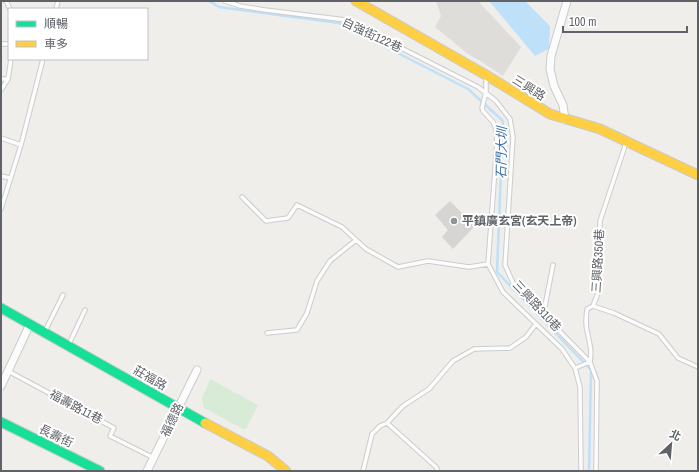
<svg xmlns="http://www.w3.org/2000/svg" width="699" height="472" font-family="'Archivo Narrow','Noto Sans TC',sans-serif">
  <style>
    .industrial { fill: #dfddda }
    .green { fill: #d8ebd6 }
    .water { fill: #bfe0f9 }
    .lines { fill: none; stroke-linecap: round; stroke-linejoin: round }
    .stream { stroke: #bfe0f9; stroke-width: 2.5 }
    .building { fill: #d6d5d3 }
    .lane-casing { stroke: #cbcccc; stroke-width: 5.5 }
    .street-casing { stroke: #cbcccc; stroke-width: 9 }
    .fast-casing { stroke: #cacacb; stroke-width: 11 }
    .slow-casing { stroke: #cacacb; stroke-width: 11 }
    .lane { stroke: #fdfcfc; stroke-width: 3.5 }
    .street { stroke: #fdfcfc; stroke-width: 7 }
    .fast { stroke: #16e098; stroke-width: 9 }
    .slow { stroke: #ffcf43; stroke-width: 9 }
    .poi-dot { fill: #919496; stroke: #fff; stroke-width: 1.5 }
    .labels { text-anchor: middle; stroke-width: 4; stroke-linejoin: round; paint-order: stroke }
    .street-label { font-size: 12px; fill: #5f6368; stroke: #fff }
    .poi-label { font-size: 12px; font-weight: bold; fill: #5f6368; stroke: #fff; text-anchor: start }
    .water-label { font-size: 13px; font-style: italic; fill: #4174aa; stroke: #fff }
  </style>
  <rect width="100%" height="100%" fill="#efeeea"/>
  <!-- industrial -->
  <path class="industrial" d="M 436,1 L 481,1 L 480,3 L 521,47 L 503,76 L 482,62 L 468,54 L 435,27 L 441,16 Z"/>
  <!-- green -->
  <path class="green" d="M 210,380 L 212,380 L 258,405 L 246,429 L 243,429 L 204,408 L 202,398 Z"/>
  <!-- water -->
  <path class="water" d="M 489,1 L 525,1 L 550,26 L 549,49 L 535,56 Z"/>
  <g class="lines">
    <!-- stream -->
    <path class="stream" d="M 209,1 L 219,7 L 339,23 L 468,89 L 503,121 L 497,272 L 591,370 L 589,471"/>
  </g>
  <!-- building -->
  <path class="building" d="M 450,201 L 475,226 L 453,249 L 442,237 L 448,230 L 435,215 Z"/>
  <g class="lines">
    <!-- lane casing -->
    <g class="lane-casing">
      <path id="lane" d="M 6,1 L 10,9
        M 225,1 L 240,6 L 265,10 L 346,20 L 478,87 L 496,101 L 510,119 L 513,137 L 505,265 L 514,285 L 590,362 L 597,381 L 596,471
        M 56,9 L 58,1
        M 1,44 L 9,44
        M 486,77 L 486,92 L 482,108 L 483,111 L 493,122 L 496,129 L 497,142 L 488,264 L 503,292 L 562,349 L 575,368 L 580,387 L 581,471
        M 1,79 L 8,79
        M 1,90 L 8,79 L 11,59
        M 1,138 L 21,145
        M 1,176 L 10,178
        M 242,197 L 266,221 L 288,218 L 297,205 L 342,227 L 366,249 L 398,267 L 428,261 L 469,267 L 488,264
        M 1,209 L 21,145 L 43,59
        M 593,306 L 614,313 L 659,334 L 678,358 L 698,367
        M 540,311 L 545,306 L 553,265
        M 45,331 L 63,295
        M 267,333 L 297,330 L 307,313 L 317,281 L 330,261 L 356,240
        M 69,344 L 85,310
        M 575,368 L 590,362 C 592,350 590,346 588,335 C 585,326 586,318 587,309 L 593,306 L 598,293 L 600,221 L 626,143
        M 8,371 L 114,428 L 110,436 L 154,458
        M 387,423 L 436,467 L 438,471
        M 363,471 L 372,434 L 380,426 L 387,423 L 403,406 L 429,389 L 453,361 L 474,349 L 510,348 L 526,337 L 536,324"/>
    </g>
    <!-- street casing -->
    <g class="street-casing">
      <path id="street" d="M 565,120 L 563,105 L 554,86 L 550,69 L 551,56 L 567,1
        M 1,386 L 30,324
        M 147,471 L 197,370"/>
    </g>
    <!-- fast casing -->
    <g class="fast-casing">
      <path id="fast" d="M 1,308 L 205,423
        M 1,422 L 100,471"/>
    </g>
    <!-- slow casing -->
    <g class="slow-casing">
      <path id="slow" d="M 356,1 L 486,75 L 550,114 L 600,129 L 698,175
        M 205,423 L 268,456 L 286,471"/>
    </g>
    <!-- lane -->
    <use href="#lane" class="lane"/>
    <!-- street -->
    <use href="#street" class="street"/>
    <!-- fast -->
    <use href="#fast" class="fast"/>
    <!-- slow -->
    <use href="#slow" class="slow"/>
  </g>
  <!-- markers -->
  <circle class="poi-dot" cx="454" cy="221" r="4"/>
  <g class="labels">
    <!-- street labels -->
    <g class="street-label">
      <text transform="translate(372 35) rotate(25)" y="4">自強街122巷</text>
      <text transform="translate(529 88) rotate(32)" y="4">三興路</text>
      <text transform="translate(598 261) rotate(-87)" y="4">三興路350巷</text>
      <text transform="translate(537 306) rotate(47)" y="4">三興路310巷</text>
      <text transform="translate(150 378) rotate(30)" y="4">莊福路</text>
      <text transform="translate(76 407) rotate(28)" y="4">福壽路11巷</text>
      <text transform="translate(172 420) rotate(-64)" y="4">福德路</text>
      <text transform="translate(56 436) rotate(26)" y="4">長壽街</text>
    </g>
    <!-- poi labels -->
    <g class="poi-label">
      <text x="462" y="225">平鎮廣玄宮(玄天上帝)</text>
    </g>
    <!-- water labels -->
    <g class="water-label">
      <text transform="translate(501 153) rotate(-89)" y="5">石門大圳</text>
    </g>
  </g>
  <!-- border -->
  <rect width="699" height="472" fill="none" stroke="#5f6368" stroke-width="4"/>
  <!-- legend -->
  <rect x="8" y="8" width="140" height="52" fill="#ffffff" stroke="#bfc1c3"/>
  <rect x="16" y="21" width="20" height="6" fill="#16e098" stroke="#bfc1c3"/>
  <text x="44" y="28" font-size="12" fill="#5f6368">順暢</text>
  <rect x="16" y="41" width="20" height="6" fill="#ffcf43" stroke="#bfc1c3"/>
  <text x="44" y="48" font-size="12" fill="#5f6368">車多</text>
  <!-- north arrow -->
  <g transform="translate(671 444) rotate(26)" stroke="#ffffff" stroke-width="3" paint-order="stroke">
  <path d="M0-3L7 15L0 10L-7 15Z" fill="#5f6368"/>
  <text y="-6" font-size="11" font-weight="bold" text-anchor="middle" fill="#5f6368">北</text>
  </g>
  <!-- scale -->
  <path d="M563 26v6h124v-6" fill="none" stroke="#5f6368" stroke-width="2"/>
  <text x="569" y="26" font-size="12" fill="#5f6368" stroke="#ffffff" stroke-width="3" paint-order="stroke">100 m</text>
</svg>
